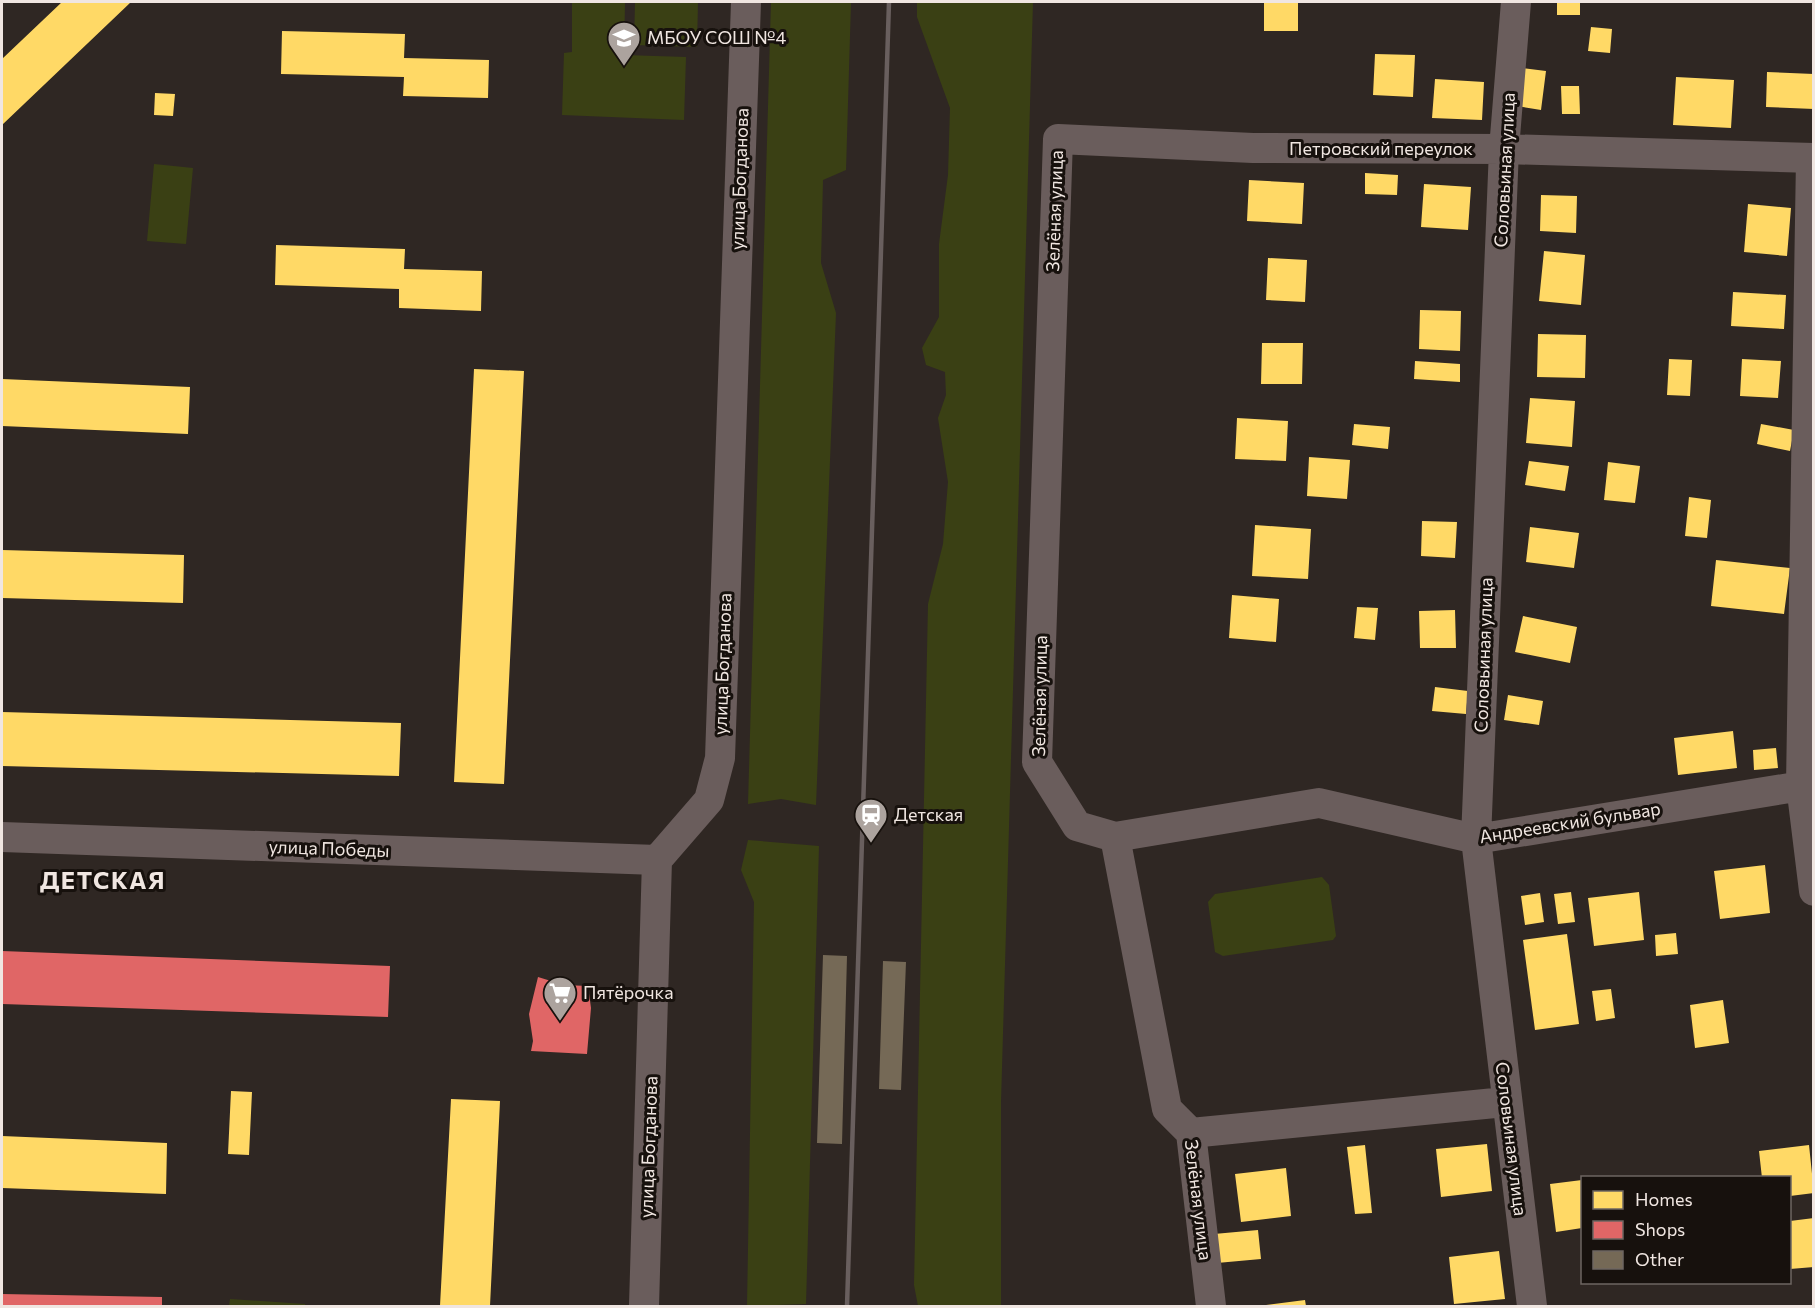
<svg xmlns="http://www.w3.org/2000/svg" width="1815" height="1308" font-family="Commissioner,sans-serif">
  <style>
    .green { fill: #3a4014 }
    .homes { fill: #ffd966 }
    .shops { fill: #e06666 }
    .building { fill: #756956 }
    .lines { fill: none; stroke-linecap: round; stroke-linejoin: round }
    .minor { stroke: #6a5d5c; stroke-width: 30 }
    .rail { stroke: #695f5e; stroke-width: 4.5 }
    .labels { text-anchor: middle; stroke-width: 6; stroke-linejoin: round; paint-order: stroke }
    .poi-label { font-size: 18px; fill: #f0e6e1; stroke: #17110d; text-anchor: start }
    .street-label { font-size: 18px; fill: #f0e6e1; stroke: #17110d }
    .district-label { font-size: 24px; font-weight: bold; letter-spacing: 1.5px; fill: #f0e6e1; stroke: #17110d }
  </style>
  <rect width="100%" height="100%" fill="#2f2723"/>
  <!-- green -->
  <path class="green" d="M 572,2 L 625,2 L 624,55 L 686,57 L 684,120 L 562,115 L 564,53 L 572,52 Z
    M 635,2 L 698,2 L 697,47 L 634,45 Z
    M 771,2 L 851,2 L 846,170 L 823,180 L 821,263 L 836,313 L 816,805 L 781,799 L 748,804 Z
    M 917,2 L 1033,2 L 1001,1102 L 1001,1306 L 918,1306 L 914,1285 L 928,604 L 943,544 L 948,482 L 938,418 L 946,395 L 945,372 L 926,365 L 922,348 L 939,317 L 939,244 L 948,175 L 950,108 L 917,17 Z
    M 154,164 L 193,168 L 186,244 L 147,241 Z
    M 748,840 L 819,846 L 806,1304 L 747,1306 L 754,902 L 741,870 Z
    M 1322,877 L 1329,885 L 1336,936 L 1333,940 L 1223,956 L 1215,952 L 1208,902 L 1215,894 Z
    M 230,1299 L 305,1304 L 305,1306 L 229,1306 Z"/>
  <!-- homes -->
  <path class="homes" d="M 62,2 L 131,2 L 2,125 L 2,59 Z
    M 1264,2 L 1298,2 L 1298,31 L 1264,31 Z
    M 1557,2 L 1580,2 L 1580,15 L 1557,15 Z
    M 1591,27 L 1612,29 L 1610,53 L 1588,51 Z
    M 282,31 L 405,34 L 404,58 L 489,60 L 488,98 L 403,96 L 404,77 L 281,74 Z
    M 1375,54 L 1415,55 L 1413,97 L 1373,95 Z
    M 1523,68 L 1546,71 L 1541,110 L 1517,106 Z
    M 1767,72 L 1814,74 L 1814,109 L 1766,107 Z
    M 1676,77 L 1734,80 L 1731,128 L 1673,125 Z
    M 1435,79 L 1484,82 L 1482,120 L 1432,118 Z
    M 1561,86 L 1579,86 L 1580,114 L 1562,114 Z
    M 155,93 L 175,94 L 173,116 L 154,115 Z
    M 1365,173 L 1398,175 L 1397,195 L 1365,194 Z
    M 1249,180 L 1304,183 L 1302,224 L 1247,221 Z
    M 1424,184 L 1471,187 L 1468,230 L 1421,227 Z
    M 1541,195 L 1577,196 L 1576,233 L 1540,231 Z
    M 1748,204 L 1791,208 L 1787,256 L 1744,252 Z
    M 276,245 L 405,249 L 404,269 L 482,271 L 481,311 L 399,308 L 399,289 L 275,285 Z
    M 1544,251 L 1585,255 L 1581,305 L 1539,301 Z
    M 1268,258 L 1307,260 L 1305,302 L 1266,300 Z
    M 1733,292 L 1786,295 L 1784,329 L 1731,326 Z
    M 1420,310 L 1461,311 L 1460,351 L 1419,349 Z
    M 1538,334 L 1586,335 L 1585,378 L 1537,377 Z
    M 1262,343 L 1303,343 L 1302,384 L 1261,384 Z
    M 1669,359 L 1692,360 L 1690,396 L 1667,395 Z
    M 1742,359 L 1781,361 L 1778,398 L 1740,396 Z
    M 1415,361 L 1460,364 L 1460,382 L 1414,379 Z
    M 474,369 L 524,371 L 504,784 L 454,782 Z
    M 2,379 L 190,387 L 188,434 L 2,426 Z
    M 1530,398 L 1575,401 L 1572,447 L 1526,443 Z
    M 1237,418 L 1288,421 L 1286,461 L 1235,459 Z
    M 1354,424 L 1390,427 L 1388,449 L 1352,445 Z
    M 1761,424 L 1794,430 L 1790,451 L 1757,444 Z
    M 1309,457 L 1350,460 L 1347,499 L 1307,496 Z
    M 1529,461 L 1569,466 L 1565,491 L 1525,485 Z
    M 1608,462 L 1640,466 L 1635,503 L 1604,500 Z
    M 1689,497 L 1711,500 L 1707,538 L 1685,536 Z
    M 1422,521 L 1457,522 L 1455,558 L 1421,556 Z
    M 1255,525 L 1311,529 L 1308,579 L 1252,576 Z
    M 1530,527 L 1579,533 L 1574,568 L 1526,562 Z
    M 2,550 L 184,555 L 183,603 L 2,598 Z
    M 1716,560 L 1790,568 L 1784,614 L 1711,606 Z
    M 1232,595 L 1279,599 L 1276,642 L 1229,638 Z
    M 1357,607 L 1378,608 L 1375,640 L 1354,638 Z
    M 1455,610 L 1456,648 L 1420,648 L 1419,611 Z
    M 1523,616 L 1577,627 L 1570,663 L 1515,652 Z
    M 1435,687 L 1468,691 L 1466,714 L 1432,711 Z
    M 1508,695 L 1543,701 L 1539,725 L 1504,720 Z
    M 2,712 L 401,723 L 399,776 L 2,766 Z
    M 1733,731 L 1737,768 L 1678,775 L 1674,738 Z
    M 1776,748 L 1778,768 L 1754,770 L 1753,750 Z
    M 1765,865 L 1770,913 L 1720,919 L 1714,871 Z
    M 1571,892 L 1575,922 L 1558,924 L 1554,894 Z
    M 1639,892 L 1644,940 L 1594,946 L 1588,898 Z
    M 1540,893 L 1544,922 L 1525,925 L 1521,896 Z
    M 1676,933 L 1678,954 L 1656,956 L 1655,935 Z
    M 1567,934 L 1579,1024 L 1535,1030 L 1523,940 Z
    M 1611,989 L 1615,1018 L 1596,1021 L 1592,991 Z
    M 1723,1000 L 1729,1043 L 1695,1048 L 1690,1005 Z
    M 231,1091 L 252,1092 L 249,1155 L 228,1154 Z
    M 451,1099 L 500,1101 L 490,1306 L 440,1306 Z
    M 2,1136 L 167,1143 L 166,1194 L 2,1188 Z
    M 1487,1144 L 1492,1191 L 1441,1197 L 1436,1149 Z
    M 1365,1145 L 1372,1213 L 1355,1214 L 1347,1147 Z
    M 1809,1145 L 1814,1193 L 1790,1196 L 1790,1178 L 1762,1178 L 1759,1151 Z
    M 1286,1168 L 1291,1216 L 1241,1222 L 1235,1174 Z
    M 1582,1180 L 1582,1228 L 1556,1232 L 1550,1184 Z
    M 1814,1218 L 1814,1267 L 1790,1269 L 1790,1221 Z
    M 1258,1230 L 1261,1259 L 1217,1263 L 1214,1234 Z
    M 1499,1251 L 1505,1299 L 1454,1304 L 1449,1257 Z
    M 1305,1300 L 1306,1306 L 1266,1306 L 1266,1305 Z"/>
  <!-- shops -->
  <path class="shops" d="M 2,951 L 390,966 L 388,1017 L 2,1004 Z
    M 538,977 L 564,985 L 588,986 L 591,1008 L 587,1054 L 531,1051 L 533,1041 L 529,1014 Z
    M 2,1294 L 162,1297 L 162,1306 L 2,1306 Z"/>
  <!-- building -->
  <path class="building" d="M 823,955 L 847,956 L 842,1144 L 817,1143 Z
    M 883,961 L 906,962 L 901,1090 L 879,1089 Z"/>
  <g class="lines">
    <!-- minor -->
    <path class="minor" d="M 1516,2 L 1504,149 L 1476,839 L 1532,1306
      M 1811,158 L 1801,785 L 1814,891
      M 2,837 L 657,860
      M 1115,837 L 1319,803 L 1476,839 L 1814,784
      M 1191,1133 L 1505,1102
      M 644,1306 L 657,860 L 709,800 L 720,758 L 746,2
      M 1211,1306 L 1191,1133 L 1167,1109 L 1115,837 L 1077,826 L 1037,762 L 1058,139 L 1253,148 L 1504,149 L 1814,158"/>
    <!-- rail -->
    <path class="rail" d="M 847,1306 L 889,2"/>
  </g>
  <!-- icons -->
  <defs>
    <g id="school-pin" transform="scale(1.725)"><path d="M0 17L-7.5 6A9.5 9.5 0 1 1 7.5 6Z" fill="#aca39e" stroke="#17110d"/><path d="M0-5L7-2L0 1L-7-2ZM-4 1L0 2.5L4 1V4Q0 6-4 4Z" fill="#fff"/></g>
    <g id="station-pin" transform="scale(1.725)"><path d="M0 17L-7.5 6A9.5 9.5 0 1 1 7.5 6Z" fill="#aca39e" stroke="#17110d"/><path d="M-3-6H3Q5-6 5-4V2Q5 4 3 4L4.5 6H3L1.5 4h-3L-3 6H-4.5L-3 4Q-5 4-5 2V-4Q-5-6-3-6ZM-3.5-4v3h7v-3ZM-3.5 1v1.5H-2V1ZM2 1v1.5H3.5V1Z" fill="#fff"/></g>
    <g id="supermarket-pin" transform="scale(1.725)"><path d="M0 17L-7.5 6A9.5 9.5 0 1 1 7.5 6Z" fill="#aca39e" stroke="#17110d"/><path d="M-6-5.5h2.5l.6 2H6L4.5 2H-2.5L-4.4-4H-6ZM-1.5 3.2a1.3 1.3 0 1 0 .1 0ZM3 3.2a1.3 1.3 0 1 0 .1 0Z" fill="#fff"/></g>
  </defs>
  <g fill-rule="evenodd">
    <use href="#school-pin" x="624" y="38"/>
    <use href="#station-pin" x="871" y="815"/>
    <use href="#supermarket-pin" x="560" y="993"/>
  </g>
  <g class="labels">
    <!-- poi labels -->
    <g class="poi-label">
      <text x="647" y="44">МБОУ СОШ №4</text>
      <text x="894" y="821">Детская</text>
      <text x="583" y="999">Пятёрочка</text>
    </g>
    <!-- street labels -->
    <g class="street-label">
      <text x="1381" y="155">Петровский переулок</text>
      <text transform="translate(1505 170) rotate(-87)" y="6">Соловьиная улица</text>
      <text transform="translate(740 179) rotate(-88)" y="6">улица Богданова</text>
      <text transform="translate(1055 211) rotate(-88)" y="6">Зелёная улица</text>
      <text transform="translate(1484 655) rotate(-88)" y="6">Соловьиная улица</text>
      <text transform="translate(723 664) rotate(-88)" y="6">улица Богданова</text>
      <text transform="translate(1040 696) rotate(-89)" y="6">Зелёная улица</text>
      <text transform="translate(1570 823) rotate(-9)" y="6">Андреевский бульвар</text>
      <text transform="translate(329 849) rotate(2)" y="6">улица Победы</text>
      <text transform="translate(1511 1139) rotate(83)" y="6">Соловьиная улица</text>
      <text transform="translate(649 1147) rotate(-88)" y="6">улица Богданова</text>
      <text transform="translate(1198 1200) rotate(83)" y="6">Зелёная улица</text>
    </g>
    <!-- district labels -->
    <g class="district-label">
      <text x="103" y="889">ДЕТСКАЯ</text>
    </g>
  </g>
  <!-- border -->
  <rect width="1815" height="1308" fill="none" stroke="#f0e6e1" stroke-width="6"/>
  <!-- legend -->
  <rect x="1581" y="1176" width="210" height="108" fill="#17110d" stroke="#6e6662" stroke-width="1.5"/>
  <rect x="1593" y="1191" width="30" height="18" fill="#ffd966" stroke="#6e6662" stroke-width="1.5"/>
  <text x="1635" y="1206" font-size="18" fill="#f0e6e1">Homes</text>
  <rect x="1593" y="1221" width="30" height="18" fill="#e06666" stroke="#6e6662" stroke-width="1.5"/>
  <text x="1635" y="1236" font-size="18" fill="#f0e6e1">Shops</text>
  <rect x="1593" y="1251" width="30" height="18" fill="#756956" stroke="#6e6662" stroke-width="1.5"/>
  <text x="1635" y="1266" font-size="18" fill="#f0e6e1">Other</text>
</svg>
